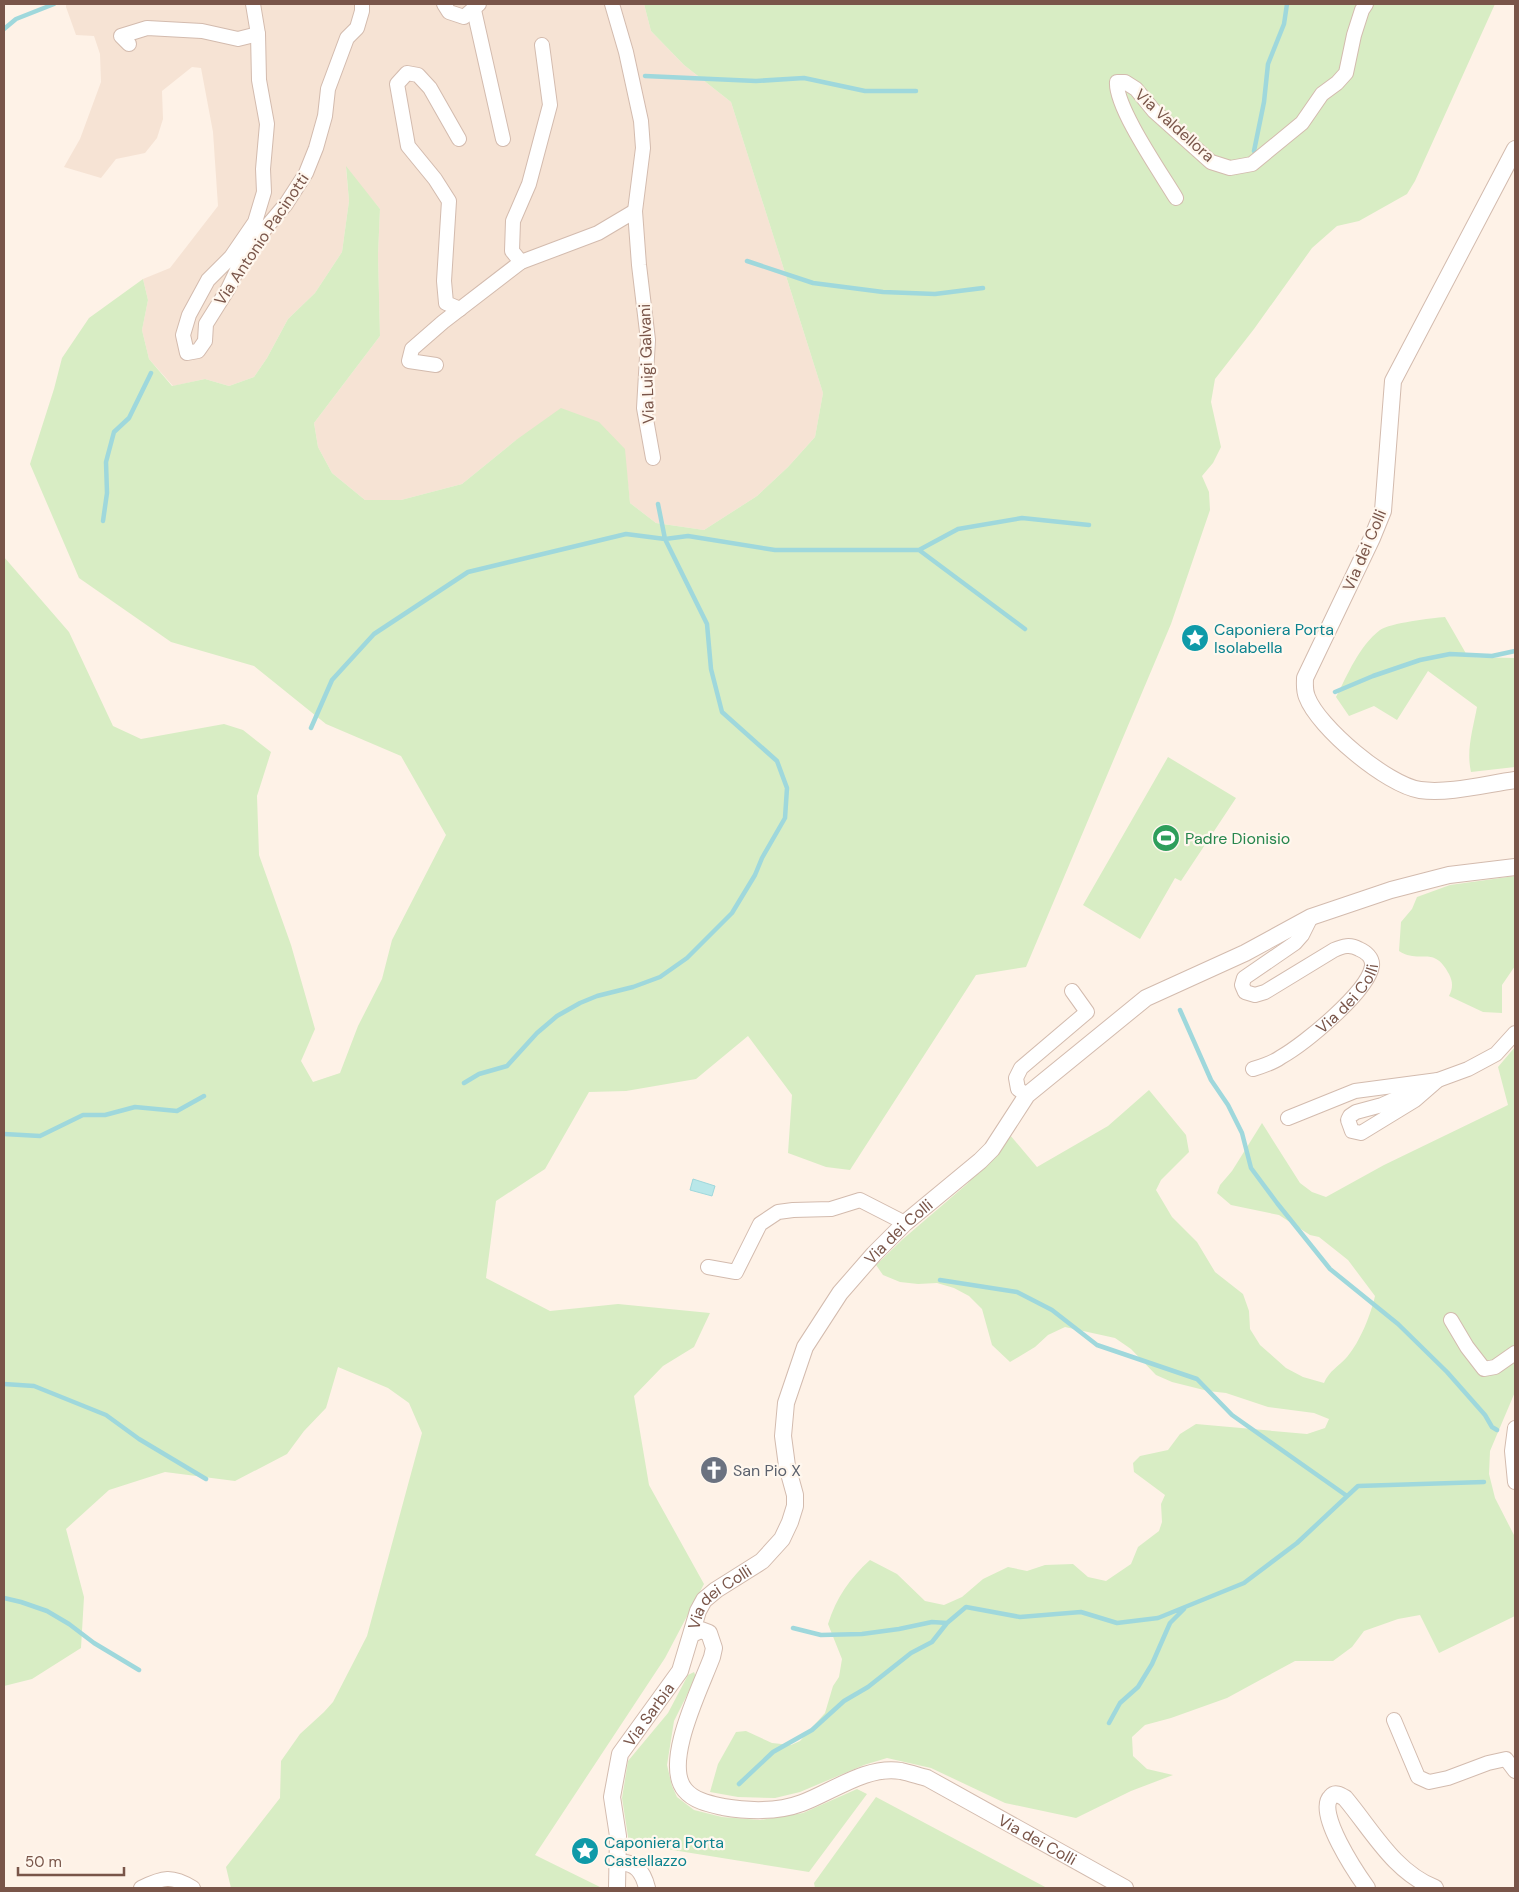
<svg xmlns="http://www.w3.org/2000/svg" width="1519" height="1892" font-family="'DM Sans',sans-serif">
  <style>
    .residential { fill: #f6e3d4 }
    .green { fill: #d8edc4 }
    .water { fill: #b9e7e9; stroke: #9fd8dc }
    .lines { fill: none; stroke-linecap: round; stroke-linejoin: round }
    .stream { stroke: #9fd8dc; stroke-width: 4.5 }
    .minor-casing { stroke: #d3bbae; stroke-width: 16 }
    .tertiary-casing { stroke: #d3bbae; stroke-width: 18 }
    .minor { stroke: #fff; stroke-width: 14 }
    .tertiary { stroke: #fff; stroke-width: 16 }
    .labels { text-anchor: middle; stroke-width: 4.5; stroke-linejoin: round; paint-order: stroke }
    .street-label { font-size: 16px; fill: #795549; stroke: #fff7ee }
    .culture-label { font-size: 16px; fill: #0d838f; stroke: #fff7ee; text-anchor: start }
    .leisure-label { font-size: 16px; fill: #27864d; stroke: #fff7ee; text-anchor: start }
    .worship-label { font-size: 16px; fill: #5b616d; stroke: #fff7ee; text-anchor: start }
  </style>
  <rect width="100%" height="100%" fill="#fef2e7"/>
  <!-- residential -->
  <path class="residential" d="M 66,4 L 644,4 L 651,31 L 684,65 L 731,102 L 823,393 L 815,437 L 788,467 L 757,496 L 704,530 L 656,523 L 630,503 L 624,449 L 516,440 L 462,484 L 401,500 L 365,500 L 332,473 L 318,447 L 314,423 L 380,336 L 378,255 L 380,209 L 346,168 L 349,201 L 342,252 L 315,293 L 288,319 L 267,358 L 254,377 L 229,386 L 205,379 L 173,386 L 149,359 L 142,330 L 148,300 L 143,279 L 170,268 L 218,206 L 213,132 L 201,68 L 192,67 L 162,91 L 163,119 L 157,138 L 145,153 L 116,159 L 101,178 L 64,167 L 80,139 L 101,82 L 100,54 L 94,36 L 76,35 L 66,7 Z"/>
  <!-- green -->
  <path class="green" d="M 644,4 L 1495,4 L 1415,181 L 1407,194 L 1359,221 L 1337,226 L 1312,248 L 1254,329 L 1215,379 L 1211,402 L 1221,447 L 1213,463 L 1202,476 L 1209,492 L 1210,510 L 1171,624 L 1026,967 L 976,975 L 850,1170 L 826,1167 L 788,1153 L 792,1095 L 748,1036 L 696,1079 L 626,1091 L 589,1092 L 545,1169 L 496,1201 L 486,1278 L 550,1311 L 618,1304 L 710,1313 L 694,1347 L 663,1366 L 634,1396 L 649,1485 L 704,1584 L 665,1658 L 535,1855 L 602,1888 L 231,1888 L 226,1867 L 280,1798 L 281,1761 L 300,1734 L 324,1712 L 333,1702 L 367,1636 L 422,1433 L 409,1403 L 388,1388 L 338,1367 L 326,1408 L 304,1431 L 287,1454 L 235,1481 L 165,1472 L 109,1490 L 66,1529 L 84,1597 L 81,1648 L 32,1679 L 4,1686 L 4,557 L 69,632 L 113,726 L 141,739 L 224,724 L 243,730 L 271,752 L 257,796 L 259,855 L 291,945 L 315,1029 L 301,1061 L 313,1082 L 340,1073 L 358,1026 L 382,979 L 392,940 L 446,835 L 401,756 L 326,724 L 254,666 L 171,642 L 79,578 L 30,464 L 54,389 L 62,358 L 89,318 L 143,279 L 148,300 L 142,330 L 149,359 L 172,386 L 205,379 L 229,386 L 254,377 L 267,358 L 288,319 L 315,293 L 342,252 L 349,201 L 346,166 L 380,209 L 378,255 L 380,336 L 314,423 L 318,447 L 332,473 L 365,500 L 401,500 L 462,484 L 516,440 L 561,408 L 599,422 L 625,449 L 630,503 L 656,523 L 704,530 L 757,496 L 788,467 L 815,437 L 823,393 L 731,102 L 684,65 L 651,31 Z
    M 1445,617 L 1468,657 L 1515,658 L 1515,767 L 1471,772 C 1466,750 1473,729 1477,707 L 1428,671 L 1397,720 L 1374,706 L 1349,716 L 1336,697 C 1348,674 1359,646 1380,630 C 1390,623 1432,618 1445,617 Z
    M 1168,757 L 1236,798 L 1181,881 L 1175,878 L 1140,939 L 1083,905 Z
    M 1515,876 L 1515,966 L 1502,985 L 1502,1013 L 1483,1012 L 1449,996 C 1453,988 1453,982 1449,974 C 1433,944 1421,965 1399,951 L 1401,922 L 1412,909 L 1417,897 L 1450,885 Z
    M 1515,1047 L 1515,1392 L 1490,1451 L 1489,1474 L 1495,1498 L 1515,1537 L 1515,1616 L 1439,1653 L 1420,1615 L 1398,1619 L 1364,1631 L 1352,1647 L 1333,1661 L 1295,1661 L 1227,1698 L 1171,1718 L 1145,1725 L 1132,1737 L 1133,1756 L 1147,1769 L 1173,1775 L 1131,1791 L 1076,1818 L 1005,1803 L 931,1768 L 887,1758 L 864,1765 L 800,1792 L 775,1798 L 738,1797 L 710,1792 L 718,1764 L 736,1732 L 746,1731 L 772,1743 L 791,1745 L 800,1741 L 825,1713 L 833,1686 L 839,1677 L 842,1659 L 828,1624 C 836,1598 850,1578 870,1560 L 897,1574 L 925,1601 L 944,1605 L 962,1597 L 983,1579 L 1008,1567 L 1027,1571 L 1045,1565 L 1073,1564 L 1088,1577 L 1106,1581 L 1131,1564 L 1138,1547 L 1159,1531 L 1162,1522 L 1161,1504 L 1165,1495 L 1134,1472 L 1133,1463 L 1140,1456 L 1168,1450 L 1180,1434 L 1196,1424 L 1307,1434 L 1325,1428 L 1329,1419 L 1314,1413 L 1268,1407 L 1226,1393 L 1208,1391 L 1172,1382 L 1156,1375 L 1131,1349 L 1115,1338 L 1065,1327 L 1048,1335 L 1035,1347 L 1010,1362 L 992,1345 L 982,1309 L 969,1296 L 954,1288 L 937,1283 L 918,1284 L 900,1282 L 883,1275 L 876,1265 L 903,1239 L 967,1184 L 1010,1135 L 1037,1167 L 1108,1126 L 1149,1090 L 1186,1135 L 1189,1152 L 1161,1180 L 1156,1190 L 1172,1217 L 1197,1242 L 1215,1272 L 1243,1294 L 1249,1311 L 1250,1329 L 1260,1345 L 1286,1368 L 1303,1377 L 1324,1383 C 1329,1371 1339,1366 1347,1357 C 1360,1342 1371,1314 1375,1296 L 1348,1260 L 1319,1237 L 1310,1235 L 1279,1215 L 1231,1205 L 1217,1193 L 1220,1185 L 1232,1171 L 1262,1123 L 1300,1183 L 1312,1192 L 1326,1197 L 1384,1165 L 1508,1105 L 1498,1067 Z
    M 694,1672 L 696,1677 L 674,1721 L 667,1765 L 672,1786 L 677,1797 L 694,1810 L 722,1817 L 760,1820 L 803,1813 L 857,1789 L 867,1794 L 809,1872 L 629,1843 L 622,1798 L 628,1761 L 668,1713 L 688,1675 Z
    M 876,1797 L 1047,1888 L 815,1888 L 814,1883 Z"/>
  <!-- water -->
  <path class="water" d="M 693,1179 L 715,1186 L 712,1196 L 690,1190 Z"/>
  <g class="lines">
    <!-- stream -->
    <path class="stream" d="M 4,29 L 16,19 L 54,4
      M 645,76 L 756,81 L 804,78 L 865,91 L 916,91
      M 1254,151 L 1264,102 L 1268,64 L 1284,24 L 1287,4
      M 747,261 L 813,283 L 883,292 L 935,294 L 983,288
      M 103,521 L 107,493 L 106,462 L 114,432 L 129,418 L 151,373
      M 919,550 L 1025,629
      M 1335,692 L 1373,676 L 1420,660 L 1450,654 L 1492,656 L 1515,651
      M 311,728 L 332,680 L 374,634 L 468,572 L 626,534 L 665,539 L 688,536 L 775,550 L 919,550 L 958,529 L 1022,518 L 1089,525
      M 1180,1010 L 1211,1080 L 1228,1105 L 1242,1133 L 1251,1168 L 1277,1203 L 1330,1269 L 1398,1324 L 1447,1372 L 1485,1415 L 1492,1427 L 1497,1430
      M 464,1083 L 479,1074 L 507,1066 L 537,1033 L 557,1016 L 580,1003 L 597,996 L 633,987 L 660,977 L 687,958 L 732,913 L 755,875 L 762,858 L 785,818 L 787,788 L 777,761 L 722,712 L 711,669 L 707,624 L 665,539 L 658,504
      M 4,1134 L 40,1136 L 83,1115 L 105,1115 L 135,1107 L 177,1111 L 204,1096
      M 940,1280 L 1017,1292 L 1052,1310 L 1097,1345 L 1197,1379 L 1232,1415 L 1347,1496
      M 4,1384 L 34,1386 L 106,1415 L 139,1439 L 206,1479
      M 4,1598 L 21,1602 L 47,1611 L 69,1624 L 94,1643 L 139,1670
      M 793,1628 L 821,1635 L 862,1634 L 899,1629 L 932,1622 L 947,1623
      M 1109,1723 L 1120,1703 L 1138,1687 L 1152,1664 L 1170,1623 L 1184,1609
      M 739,1784 L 773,1752 L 812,1730 L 844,1701 L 868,1687 L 911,1653 L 932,1642 L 947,1623 L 966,1607 L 1020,1617 L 1081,1612 L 1117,1623 L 1158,1618 L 1244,1583 L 1297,1543 L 1358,1486 L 1484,1482"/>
    <!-- minor casing -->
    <g class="minor-casing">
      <g id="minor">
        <path d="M 253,4 L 258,34 L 259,80 L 267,124 L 263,169 L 264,192 L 255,222 L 231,257 L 208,280 L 189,315 L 183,335 L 187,353 L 198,351 L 205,341 L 206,324 L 228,289 L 239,266 L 264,230 L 286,204 L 306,173 L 316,148 L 325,116 L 328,89 L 347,38 L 357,28 L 362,11 L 362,4"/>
        <path d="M 444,4 L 449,12 L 464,17 L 479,4"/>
        <path d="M 612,4 L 626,52 L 641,121 L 643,148 L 635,211 L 639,265 L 648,340 L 644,408 L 653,458"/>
        <path d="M 474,10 L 503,139"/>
        <path d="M 129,44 L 121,36 L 147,28 L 202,31 L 238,39 L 258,34"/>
        <path d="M 459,139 L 430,88 L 418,75 L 407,73 L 397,84 L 408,146 L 435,179 L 449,201 L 444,281 L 446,303 L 460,309"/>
        <path d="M 1176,198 C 1161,173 1115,107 1117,82 L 1125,82 L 1136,89 L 1154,111 L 1211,162 L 1230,168 L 1252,164 L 1302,123 L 1322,94 L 1337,83 L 1346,73 L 1354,35 L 1362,10 L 1366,4"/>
        <path d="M 521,262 L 512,251 L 513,221 L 529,184 L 550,105 L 542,45"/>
        <path d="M 436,365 L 409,361 L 412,349 L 443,322 L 521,262 L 598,233 L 635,211"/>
        <path id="s1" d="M 1253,1069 C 1263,1066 1273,1063 1281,1057 C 1304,1044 1368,992 1372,966 C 1373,958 1366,952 1359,949 C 1350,944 1343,946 1334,950 L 1265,992 L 1255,995 L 1245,992 L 1242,985 L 1244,978 L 1295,943 L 1302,935 L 1311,917"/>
        <path d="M 1438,1080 L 1415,1100 L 1361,1133 L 1352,1131 L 1348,1120 L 1350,1116 L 1356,1112 L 1382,1105 Z"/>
        <path d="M 1027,1095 L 1018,1089 L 1016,1078 L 1021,1068 L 1087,1012 L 1072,991"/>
        <path d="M 1288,1118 L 1355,1091 L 1438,1080 L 1468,1069 L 1496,1054 L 1515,1033"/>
        <path d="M 708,1267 L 736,1272 L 760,1224 L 778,1212 L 793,1210 L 831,1209 L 860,1200 L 905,1223"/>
        <path d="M 1451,1320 L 1467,1347 L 1484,1369 L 1495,1367 L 1515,1353"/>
        <path d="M 1515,1428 L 1512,1451 L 1515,1482"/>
        <path d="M 1394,1720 L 1418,1777 L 1429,1782 L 1448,1778 L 1488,1763 L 1506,1759 L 1515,1771"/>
        <path d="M 141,1888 C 163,1877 172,1875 193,1888"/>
      </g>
    </g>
    <!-- tertiary casing -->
    <g class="tertiary-casing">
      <g id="tertiary">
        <path d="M 1515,149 L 1393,381 L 1383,511 L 1372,538 L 1305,678 C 1305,684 1304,690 1307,697 C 1318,727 1387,785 1420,790 C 1449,794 1486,784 1515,780"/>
        <path id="s2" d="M 692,1634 L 701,1630 L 709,1633 L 714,1648 L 712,1657 C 701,1687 662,1763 685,1790 C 694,1801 710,1804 723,1807 C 747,1811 778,1812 802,1803 C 832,1792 867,1765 901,1771 C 910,1773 919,1776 927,1778 L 1125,1888"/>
        <path d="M 618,1863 C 636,1861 643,1872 647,1888"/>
        <path id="s3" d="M 617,1888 L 618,1836 L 612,1797 L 620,1754 L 680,1671 L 698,1611 L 704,1600 L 716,1590 L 762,1561 L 782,1539 L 790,1522 L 795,1506 L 795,1495 L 787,1466 L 783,1436 L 786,1403 L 805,1347 L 840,1293 L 874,1254 L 905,1223 L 980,1161 L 992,1149 L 1027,1095 L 1146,998 L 1245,953 L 1311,917 L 1391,890 L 1449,875 L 1515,867"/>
        <path d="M 1367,1888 C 1357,1874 1315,1812 1331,1797 C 1335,1792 1340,1795 1345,1798 C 1372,1830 1394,1872 1435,1888"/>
      </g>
    </g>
    <!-- minor -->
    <use href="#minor" class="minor"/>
    <!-- tertiary -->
    <use href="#tertiary" class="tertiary"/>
  </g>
  <!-- icons -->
  <defs>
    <g id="sight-disc" transform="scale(1.4375)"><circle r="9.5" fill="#0f9aa8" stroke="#fff7ee"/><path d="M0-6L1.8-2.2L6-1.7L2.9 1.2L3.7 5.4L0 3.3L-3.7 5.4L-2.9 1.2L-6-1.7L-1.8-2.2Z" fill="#fff"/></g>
    <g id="stadium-disc" transform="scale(1.4375)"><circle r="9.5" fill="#2e9e5b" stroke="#fff7ee"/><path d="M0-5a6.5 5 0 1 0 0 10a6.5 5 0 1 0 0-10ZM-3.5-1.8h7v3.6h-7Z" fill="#fff"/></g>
    <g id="church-disc" transform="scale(1.4375)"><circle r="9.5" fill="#6b7280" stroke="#fff7ee"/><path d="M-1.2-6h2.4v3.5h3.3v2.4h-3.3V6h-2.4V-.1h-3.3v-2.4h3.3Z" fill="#fff"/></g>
  </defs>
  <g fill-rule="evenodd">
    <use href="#sight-disc" x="1195" y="638"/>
    <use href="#stadium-disc" x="1166" y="838"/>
    <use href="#church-disc" x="714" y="1470"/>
    <use href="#sight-disc" x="585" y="1851"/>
  </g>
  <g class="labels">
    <!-- street labels -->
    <g class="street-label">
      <text transform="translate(1175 125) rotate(42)" y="6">Via Valdellora</text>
      <text transform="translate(261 239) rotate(-56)" y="6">Via Antonio Pacinotti</text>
      <text transform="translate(646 364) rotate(-92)" y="6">Via Luigi Galvani</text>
      <text transform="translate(1364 550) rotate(-67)" y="6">Via dei Colli</text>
      <text dy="6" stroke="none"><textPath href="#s1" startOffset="120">Via dei Colli</textPath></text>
      <text dy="6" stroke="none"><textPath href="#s3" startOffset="761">Via dei Colli</textPath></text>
      <text dy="6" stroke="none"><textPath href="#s3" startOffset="325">Via dei Colli</textPath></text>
      <text dy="6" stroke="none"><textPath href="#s3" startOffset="184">Via Sarbia</textPath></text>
      <text dy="6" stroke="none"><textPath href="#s2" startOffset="565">Via dei Colli</textPath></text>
    </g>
    <!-- culture labels -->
    <g class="culture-label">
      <text x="1214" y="635">Caponiera Porta<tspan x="1214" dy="18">Isolabella</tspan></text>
      <text x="604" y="1848">Caponiera Porta<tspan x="604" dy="18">Castellazzo</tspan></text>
    </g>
    <!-- leisure labels -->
    <g class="leisure-label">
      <text x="1185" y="844">Padre Dionisio</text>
    </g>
    <!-- worship labels -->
    <g class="worship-label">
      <text x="733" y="1476">San Pio X</text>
    </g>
  </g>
  <!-- border -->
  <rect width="1519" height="1892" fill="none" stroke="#795549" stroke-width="10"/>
  <!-- scale -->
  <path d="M18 1867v8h106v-8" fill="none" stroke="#795549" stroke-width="2.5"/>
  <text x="25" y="1867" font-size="15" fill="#795549" stroke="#fff7ee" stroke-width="4" paint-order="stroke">50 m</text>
</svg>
